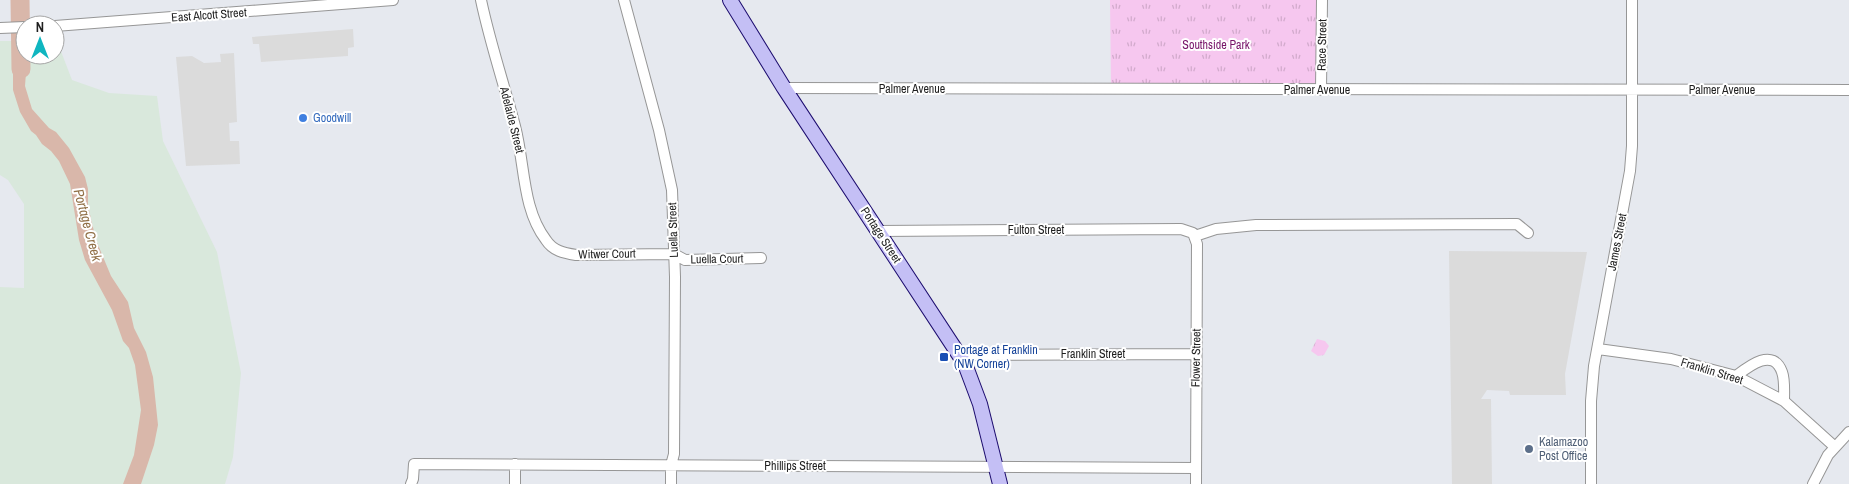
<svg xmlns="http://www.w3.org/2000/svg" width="1849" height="484" font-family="'Archivo Narrow',sans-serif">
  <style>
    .industrial { fill: #d9e8dc }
    .park { fill: url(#park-tufts) }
    .parking { fill: #dbdbdb }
    .water { fill: #d9b7aa }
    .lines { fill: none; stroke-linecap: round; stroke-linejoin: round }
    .river { stroke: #d9b7aa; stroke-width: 19 }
    .minor-casing { stroke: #969696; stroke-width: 12 }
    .secondary-casing { stroke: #1d0d6f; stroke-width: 16 }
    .minor { stroke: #fff; stroke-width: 10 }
    .secondary { stroke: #c4bff5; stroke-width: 14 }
    .shop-dot { fill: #3f7fe0; stroke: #fff; stroke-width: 2 }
    .transit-dot { fill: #1a4fb4; stroke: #fff; stroke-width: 2 }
    .service-dot { fill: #5c6f8a; stroke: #fff; stroke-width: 2 }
    .labels { text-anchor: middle; stroke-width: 4; stroke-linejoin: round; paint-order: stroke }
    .street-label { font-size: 12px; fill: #1f1f1f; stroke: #fff }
    .park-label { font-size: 12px; fill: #771469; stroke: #fff }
    .shop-label { font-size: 12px; fill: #366cbe; stroke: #fff; text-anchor: start }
    .transit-label { font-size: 12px; fill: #164399; stroke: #fff; text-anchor: start }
    .service-label { font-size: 12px; fill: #4e5e75; stroke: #fff; text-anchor: start }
    .water-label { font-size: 14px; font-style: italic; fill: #917148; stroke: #fff }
  </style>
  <defs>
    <pattern id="park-tufts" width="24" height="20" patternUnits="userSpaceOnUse" patternTransform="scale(1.25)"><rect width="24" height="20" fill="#f6c7ef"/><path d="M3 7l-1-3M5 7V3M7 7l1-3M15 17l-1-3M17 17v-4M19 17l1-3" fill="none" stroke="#d2aacc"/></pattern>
  </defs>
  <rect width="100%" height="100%" fill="#e6e9ef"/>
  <!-- industrial -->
  <path class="industrial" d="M 0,41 L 25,41 L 25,55 L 55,55 L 55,41 L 57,41 L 72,80 L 109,93 L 157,96 L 163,141 L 217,252 L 241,373 L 233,457 L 225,484 L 0,484 L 0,287 L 24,288 L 24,204 L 8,180 L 0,175 Z"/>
  <!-- park -->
  <path class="park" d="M 1110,0 L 1322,0 L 1321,90 L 1111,89 Z
    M 1317,339 L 1325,341 L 1329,346 L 1324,355 L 1318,356 L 1311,351 Z"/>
  <!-- parking -->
  <path class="parking" d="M 353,29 L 354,47 L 348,48 L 348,56 L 261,62 L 259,44 L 253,44 L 252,37 Z
    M 234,53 L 237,122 L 229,123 L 230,141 L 239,141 L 240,164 L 186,166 L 176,57 L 192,56 L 204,63 L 221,62 L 220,54 Z
    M 1449,251 L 1587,252 L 1565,374 L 1566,395 L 1510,395 L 1509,391 L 1487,390 L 1481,399 L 1491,399 L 1492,484 L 1452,484 Z"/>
  <!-- water -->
  <path class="water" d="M 13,0 L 29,0 L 26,16 L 12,16 Z
    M 13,42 L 25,43 L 25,55 L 27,55 L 27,59 L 25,86 L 32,109 L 49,128 L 56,132 L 69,148 L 85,177 L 88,189 L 88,206 L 96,240 L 111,276 L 128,302 L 134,328 L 146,352 L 153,377 L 158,425 L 154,445 L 141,484 L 123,484 L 134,455 L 141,410 L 135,365 L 129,348 L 123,341 L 112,310 L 85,260 L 79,240 L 70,184 L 59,161 L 51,151 L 42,144 L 36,135 L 31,131 L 20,112 L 13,90 Z"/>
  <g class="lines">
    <!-- river -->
    <path class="river" d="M 20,0 L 21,69"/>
    <!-- minor casing -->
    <g class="minor-casing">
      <path id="minor" d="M 481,0 C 490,43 504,84 515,126 C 525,164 522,209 546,240 C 553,251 564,253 576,255 L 674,254 L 685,260 L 761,258
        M 624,0 L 659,130 L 672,190 L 675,277 L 674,454 L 671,465 L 671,484
        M 55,26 L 393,0
        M 0,28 L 25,27
        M 784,88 L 1849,90
        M 1321,90 L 1322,0
        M 878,231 L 1181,229 L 1193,233 L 1197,244 L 1196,484
        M 1195,236 L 1216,229 L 1256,225 L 1517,224 L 1528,233
        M 1598,349 L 1671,359 L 1736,376 L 1784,401 L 1835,447
        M 959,355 L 1196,354
        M 1736,376 C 1749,366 1773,347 1782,372 C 1785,380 1784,392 1784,401
        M 515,464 L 515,484
        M 411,484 L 413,479 L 414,464 L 1196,468
        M 1591,484 L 1591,401 L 1594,366 L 1630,171 L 1632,146 L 1632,0
        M 1813,484 L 1828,455 L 1849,432"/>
    </g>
    <!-- secondary casing -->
    <g class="secondary-casing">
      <path id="secondary" d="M 730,0 L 784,88 L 965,364 L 980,404 L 1000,484"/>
    </g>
    <!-- minor -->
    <use href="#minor" class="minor"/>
    <!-- secondary -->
    <use href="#secondary" class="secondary"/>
  </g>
  <!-- markers -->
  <circle class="shop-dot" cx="303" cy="118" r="5"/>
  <rect class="transit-dot" x="939" y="352" width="10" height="10" rx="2.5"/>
  <circle class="service-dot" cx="1529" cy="449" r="5"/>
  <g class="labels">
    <!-- street labels -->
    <g class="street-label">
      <text transform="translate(209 15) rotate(-4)" y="4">East Alcott Street</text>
      <text transform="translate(1322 45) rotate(-89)" y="4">Race Street</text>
      <text x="912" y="93">Palmer Avenue</text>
      <text x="1317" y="94">Palmer Avenue</text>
      <text x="1722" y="94">Palmer Avenue</text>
      <text transform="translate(512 120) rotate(76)" y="4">Adelaide Street</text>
      <text transform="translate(673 230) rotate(-92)" y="4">Luella Street</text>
      <text x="1036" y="234">Fulton Street</text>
      <text transform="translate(881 235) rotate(57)" y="4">Portage Street</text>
      <text transform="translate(1617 242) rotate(-79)" y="4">James Street</text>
      <text transform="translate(607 254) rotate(-1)" y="4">Witwer Court</text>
      <text transform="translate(717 259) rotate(-1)" y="4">Luella Court</text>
      <text x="1093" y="358">Franklin Street</text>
      <text transform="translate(1196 358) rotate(-89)" y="4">Flower Street</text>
      <text transform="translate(1712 371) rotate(17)" y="4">Franklin Street</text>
      <text x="795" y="470">Phillips Street</text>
    </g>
    <!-- park labels -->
    <g class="park-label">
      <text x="1216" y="49">Southside Park</text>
    </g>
    <!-- shop labels -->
    <g class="shop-label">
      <text x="313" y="122">Goodwill</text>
    </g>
    <!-- transit labels -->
    <g class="transit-label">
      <text x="954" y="354">Portage at Franklin<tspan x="954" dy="14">(NW Corner)</tspan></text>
    </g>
    <!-- service labels -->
    <g class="service-label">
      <text x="1539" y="446">Kalamazoo<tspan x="1539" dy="14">Post Office</tspan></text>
    </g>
    <!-- water labels -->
    <g class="water-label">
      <text transform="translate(88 225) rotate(75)" y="5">Portage Creek</text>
    </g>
  </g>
  <!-- north arrow -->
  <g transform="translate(40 40)"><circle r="24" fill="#ffffff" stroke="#a5a5a5"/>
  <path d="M0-4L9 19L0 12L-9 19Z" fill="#0fb6c0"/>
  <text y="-8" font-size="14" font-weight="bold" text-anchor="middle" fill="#1f1f1f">N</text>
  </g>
</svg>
